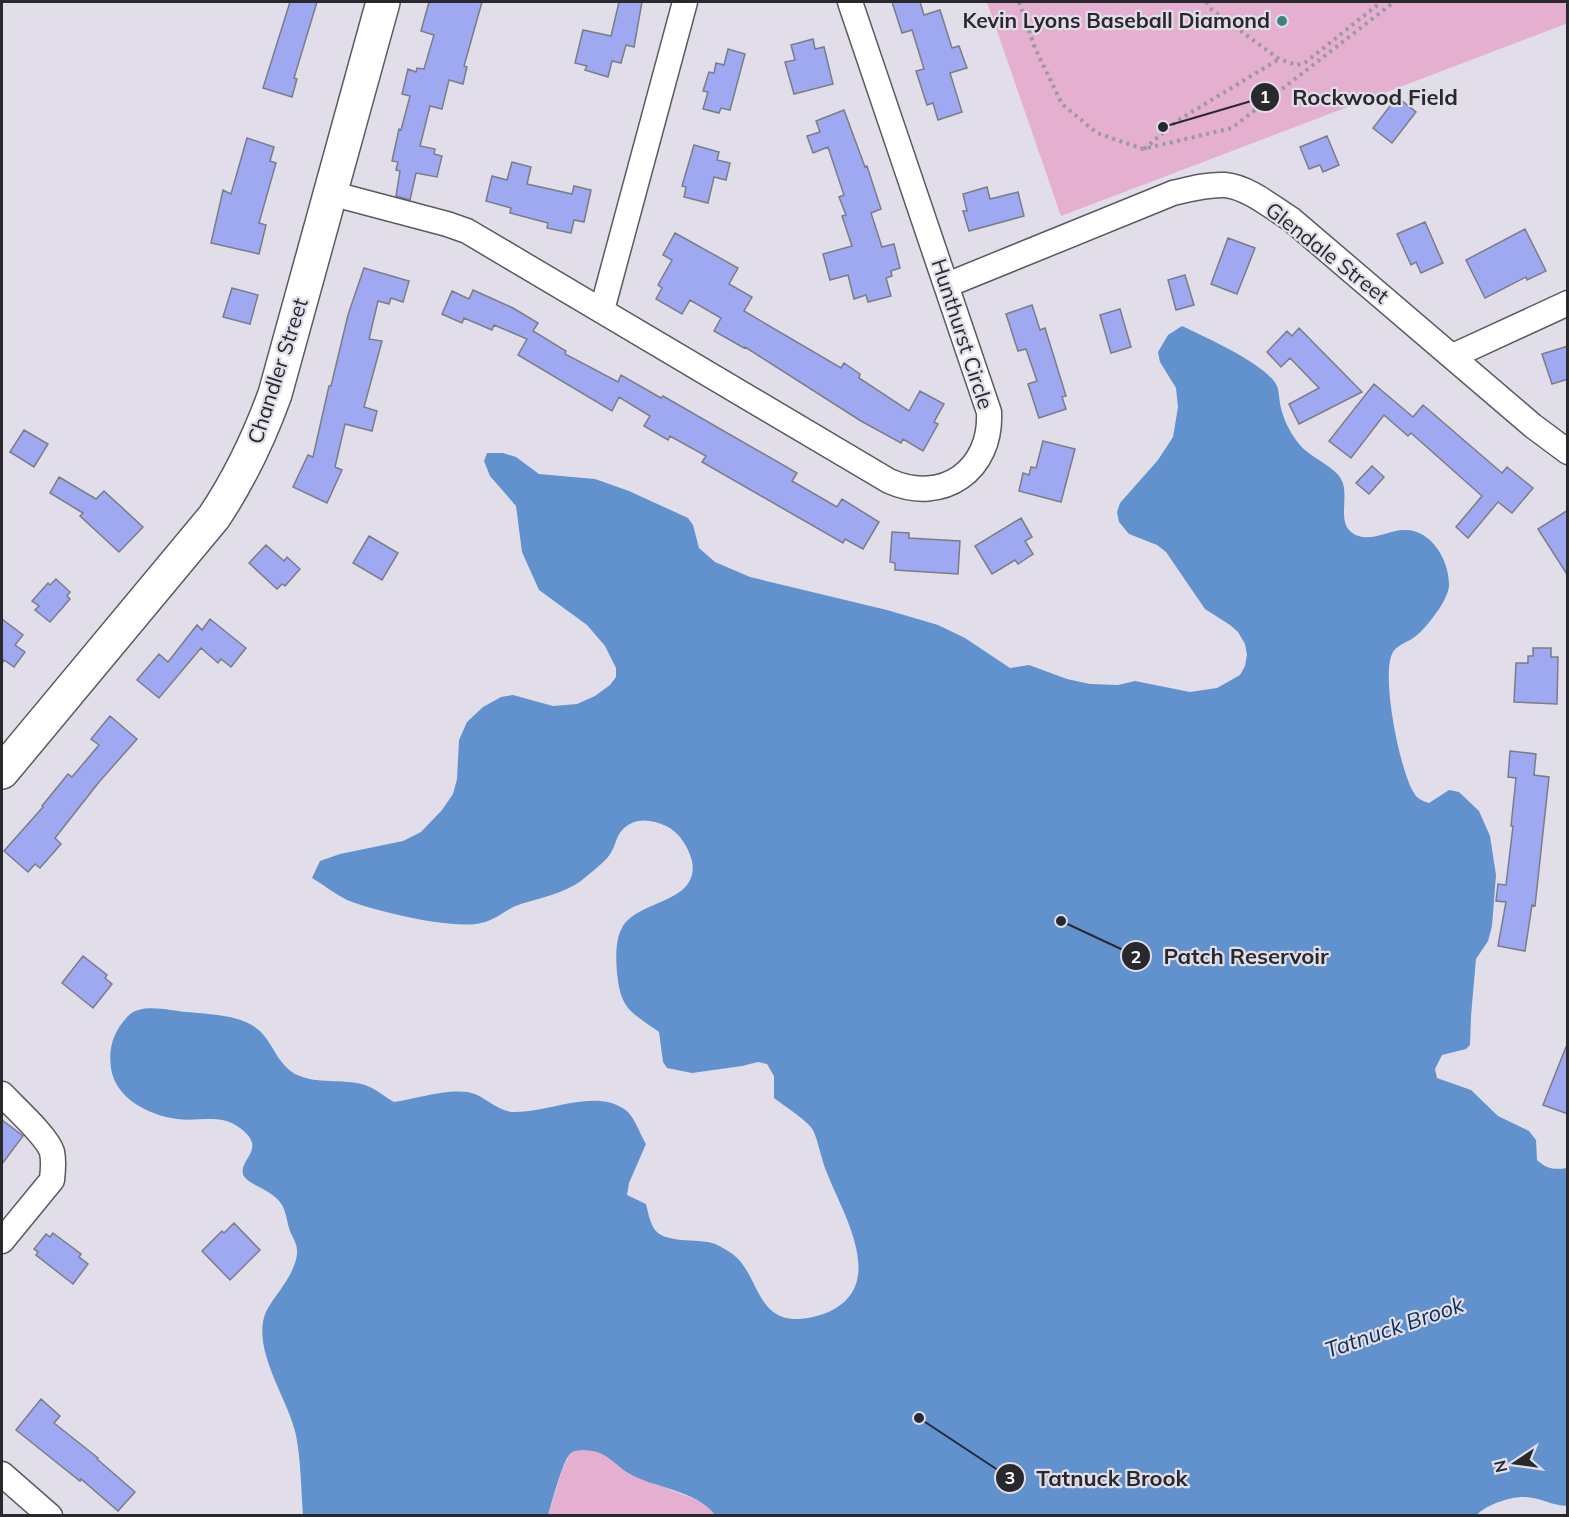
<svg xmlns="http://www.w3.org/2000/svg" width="1569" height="1517" font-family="Mulish,sans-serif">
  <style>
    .green { fill: #e5afcf }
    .water { fill: #6192ce }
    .building { fill: #9ea9f1; stroke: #7a7c87; stroke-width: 1.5 }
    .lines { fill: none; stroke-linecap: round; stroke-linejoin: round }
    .street-casing { stroke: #5c5963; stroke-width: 27 }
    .primary-casing { stroke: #5c5963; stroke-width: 36 }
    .path { stroke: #9b98a1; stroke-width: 4; stroke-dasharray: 3 4.5; stroke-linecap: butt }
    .street { stroke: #fff; stroke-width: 24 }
    .primary { stroke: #fff; stroke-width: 33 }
    .poi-dot { fill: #3d847e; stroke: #e1dee9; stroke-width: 2 }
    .labels { text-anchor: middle; stroke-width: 4.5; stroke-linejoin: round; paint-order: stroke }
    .poi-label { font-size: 21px; font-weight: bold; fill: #29282c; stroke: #e1dee9; text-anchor: end }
    .street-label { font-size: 21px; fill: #29282c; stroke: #e1dee9 }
    .water-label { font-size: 22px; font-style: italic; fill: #0d2f56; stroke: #e1dee9 }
    .leader { fill: none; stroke: #29282c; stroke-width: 2 }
    .callout-dot { fill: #29282c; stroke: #e1dee9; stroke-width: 2 }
    .mark-label { font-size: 18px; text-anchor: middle; font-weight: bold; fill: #fff }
    .callout-label { font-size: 22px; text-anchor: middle; font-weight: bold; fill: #29282c; stroke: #e1dee9; stroke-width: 4.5; stroke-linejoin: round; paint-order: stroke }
  </style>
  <rect width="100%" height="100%" fill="#e1dee9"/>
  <!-- green -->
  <path class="green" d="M 987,2 L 1567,2 L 1568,23 L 1061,216 Z
    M 581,1449 L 600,1452 L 629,1474 L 697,1500 L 710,1509 L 715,1515 L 548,1516 L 562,1470 L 570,1454 Z"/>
  <!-- water -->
  <path class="water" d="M 1182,326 C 1203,336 1268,365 1277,386 C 1279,391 1279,398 1280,404 C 1283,419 1290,433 1300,445 C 1311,458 1334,466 1341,479 C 1350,494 1337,520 1351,532 C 1367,545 1387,530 1404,530 C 1431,529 1449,560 1449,584 C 1450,598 1427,627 1416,636 C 1409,642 1398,644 1393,652 C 1380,673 1400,772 1414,793 C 1417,799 1423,801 1429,803 L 1449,790 L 1459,792 L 1479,811 L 1490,836 L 1496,875 L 1492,926 L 1488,941 L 1476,959 L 1471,1016 L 1470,1045 L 1466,1049 L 1442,1055 L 1435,1069 L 1437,1078 L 1471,1090 L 1498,1116 L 1529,1131 L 1536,1140 L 1537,1160 C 1547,1169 1554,1170 1567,1168 L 1567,1506 C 1553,1506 1539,1497 1525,1497 C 1512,1496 1484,1505 1476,1516 L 715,1515 C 697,1490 653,1488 628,1473 C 618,1467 608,1455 597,1452 C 589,1450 577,1448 570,1454 C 562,1462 552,1503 548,1515 L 303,1515 C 301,1489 301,1461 296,1435 C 289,1402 257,1358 263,1322 C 265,1309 274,1299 281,1289 C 288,1279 298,1263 297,1250 C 297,1243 291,1235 289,1228 C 287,1221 286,1212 282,1205 C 273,1189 246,1185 243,1174 C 239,1158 270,1148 237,1126 C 219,1114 197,1122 177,1119 C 148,1115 115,1098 111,1068 C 108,1047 114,1031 128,1016 C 141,1002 171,1011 187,1012 C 214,1015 249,1014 266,1038 C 276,1052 280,1065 295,1074 C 317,1085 342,1078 365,1085 C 375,1088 385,1097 394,1102 C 415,1099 455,1086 475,1094 C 487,1099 499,1111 512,1112 C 545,1114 594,1088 624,1109 C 634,1115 640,1134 646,1144 L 629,1183 L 627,1195 L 646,1204 C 648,1212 650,1223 655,1230 C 665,1243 697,1239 712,1243 C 717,1244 723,1248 728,1251 C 757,1268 754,1310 786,1318 C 799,1321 815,1317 826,1313 C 889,1287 844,1216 827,1173 C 821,1159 819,1143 813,1130 C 808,1121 783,1105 774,1098 L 774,1076 L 767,1064 L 758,1062 L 742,1066 L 692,1073 L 667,1068 L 663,1062 L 659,1032 C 630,1011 621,1010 617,973 C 616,959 615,940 622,928 C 637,899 700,904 692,861 C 688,846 679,832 666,826 C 649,818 629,817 618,836 C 615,843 613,851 608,857 C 601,865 589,874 581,881 C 564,893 541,898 521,904 C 507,908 497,920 481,923 C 453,930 374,911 347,900 C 335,894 324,885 312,878 L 320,861 L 340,854 L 403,841 L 421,832 L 442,810 L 453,794 L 457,779 L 459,740 L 467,722 L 483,707 L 501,697 L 513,695 L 553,706 L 577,704 L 595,696 L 610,685 L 616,677 L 616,668 L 605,646 L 587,625 L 539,590 L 522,552 L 516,506 L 490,476 L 484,461 L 487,453 L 503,453 L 516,457 L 539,474 L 595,479 L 629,491 L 688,518 L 693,525 L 699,548 L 715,562 L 750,577 L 887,610 L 938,625 L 965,638 L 1010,668 L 1029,665 L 1067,679 L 1090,684 L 1118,685 L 1135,681 L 1190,692 L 1217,688 L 1240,675 L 1245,666 L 1247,655 L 1245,644 L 1238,632 L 1230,625 L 1205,609 L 1166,552 L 1157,545 L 1129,534 L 1119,522 L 1117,512 L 1120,503 L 1158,460 L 1173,437 L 1178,407 L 1176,388 L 1160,362 L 1158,352 L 1168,335 Z"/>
  <!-- building -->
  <path class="building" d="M 290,2 L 317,2 L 294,78 L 297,79 L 292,97 L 263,88 Z
    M 429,2 L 482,2 L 464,66 L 467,67 L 463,84 L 449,80 L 442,109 L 430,106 L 420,146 L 435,149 L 434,154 L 442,156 L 437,177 L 416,173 L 410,200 L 396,196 L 400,171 L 396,170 L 398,162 L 392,161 L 399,129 L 401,130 L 410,96 L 402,94 L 408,69 L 416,72 L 417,68 L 424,69 L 434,35 L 421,31 Z
    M 619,2 L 642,2 L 634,47 L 626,45 L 621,63 L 612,61 L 608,77 L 585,70 L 587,66 L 575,63 L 583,30 L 611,36 Z
    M 892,2 L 920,2 L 924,15 L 940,10 L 952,48 L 959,46 L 967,68 L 950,73 L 962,112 L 938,120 L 933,103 L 927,105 L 916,71 L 924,69 L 912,30 L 902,33 Z
    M 813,39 L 815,49 L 824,47 L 833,84 L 794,94 L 785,62 L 795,60 L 791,45 Z
    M 728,49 L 745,54 L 730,110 L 721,108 L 719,113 L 703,109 L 708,92 L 703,91 L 709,72 L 714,73 L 716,63 L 724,65 Z
    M 1397,97 L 1416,112 L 1392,143 L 1373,128 Z
    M 844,110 L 865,167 L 867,166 L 881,209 L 871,213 L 882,247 L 894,244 L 900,268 L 891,271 L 892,276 L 886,278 L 891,296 L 868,302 L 866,295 L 854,299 L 848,275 L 830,280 L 823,254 L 852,246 L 842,216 L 846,215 L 839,197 L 844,195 L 828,147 L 813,153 L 807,136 L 820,132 L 816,121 Z
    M 1327,136 L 1339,165 L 1323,172 L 1320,165 L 1309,169 L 1300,147 Z
    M 247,138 L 274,147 L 270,161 L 276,163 L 259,223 L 266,225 L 259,254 L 211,243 L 223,190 L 231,194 Z
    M 694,145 L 719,152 L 717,160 L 730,163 L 726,180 L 714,177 L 708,203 L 684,197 L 686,187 L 682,186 Z
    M 512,162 L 531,167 L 527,184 L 572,194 L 574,186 L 591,190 L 584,222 L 574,220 L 571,233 L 547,228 L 548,223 L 510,213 L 511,208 L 486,201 L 492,176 L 507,180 Z
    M 987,187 L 990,199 L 1018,192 L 1024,216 L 969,231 L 963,211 L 967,211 L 963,194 Z
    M 1425,222 L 1443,263 L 1421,273 L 1416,262 L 1411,265 L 1397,234 Z
    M 1525,229 L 1546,271 L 1527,280 L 1526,277 L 1485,298 L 1466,260 Z
    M 675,233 L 738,268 L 729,284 L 752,297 L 744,311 L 841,368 L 844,363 L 860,374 L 859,378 L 909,411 L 920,391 L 944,404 L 934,422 L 938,424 L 923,451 L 903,439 L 901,443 L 861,421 L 745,347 L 744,348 L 714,331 L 721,318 L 690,300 L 682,314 L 656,299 L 662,288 L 658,285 L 672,260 L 663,255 Z
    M 1228,238 L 1255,248 L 1237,294 L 1211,284 Z
    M 364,268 L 409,281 L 403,302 L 391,298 L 389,304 L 378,301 L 369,339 L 382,341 L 364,407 L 377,411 L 372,431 L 345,424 L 335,467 L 342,470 L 327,503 L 293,487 L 308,455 L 313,457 L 329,386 L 331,386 L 348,315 Z
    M 1185,275 L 1194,305 L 1176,310 L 1168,280 Z
    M 232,288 L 258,295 L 250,324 L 223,317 Z
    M 473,290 L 513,308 L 538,323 L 533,331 L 566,351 L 565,354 L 618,382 L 621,375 L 661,398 L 663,396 L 797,473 L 792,481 L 837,507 L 842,499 L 879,522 L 863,549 L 845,539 L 843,543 L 702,462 L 706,456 L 670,436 L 668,440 L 644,426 L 650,416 L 619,397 L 612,411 L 518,355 L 527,339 L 494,325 L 492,330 L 464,318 L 462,323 L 442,314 L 452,291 L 469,299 Z
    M 1032,305 L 1040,330 L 1045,328 L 1066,396 L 1062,397 L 1066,409 L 1039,418 L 1028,384 L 1037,381 L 1026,349 L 1018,351 L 1006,314 Z
    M 1120,309 L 1131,347 L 1111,353 L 1100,315 Z
    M 1299,328 L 1362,392 L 1299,424 L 1289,404 L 1319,388 L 1290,358 L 1281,367 L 1267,352 L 1287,331 L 1292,336 Z
    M 1568,346 L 1568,379 L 1552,384 L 1542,354 Z
    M 1374,384 L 1413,417 L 1423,405 L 1502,473 L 1507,467 L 1533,488 L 1512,513 L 1498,502 L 1468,538 L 1456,527 L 1482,496 L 1411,433 L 1408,436 L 1384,415 L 1351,458 L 1329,441 Z
    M 24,430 L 48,444 L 34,467 L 10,452 Z
    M 1043,441 L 1075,449 L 1061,502 L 1019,491 L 1023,473 L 1029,475 L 1031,467 L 1036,468 Z
    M 1372,466 L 1384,477 L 1369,494 L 1356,483 Z
    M 59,477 L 96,499 L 104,491 L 143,527 L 119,552 L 80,516 L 83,513 L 50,493 Z
    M 1568,510 L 1568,576 L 1538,529 Z
    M 1021,518 L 1032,537 L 1025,541 L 1033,554 L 1018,564 L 1015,560 L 992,574 L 975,546 Z
    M 892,532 L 909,533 L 909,538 L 960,541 L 958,574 L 895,570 L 895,563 L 890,562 Z
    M 369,536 L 398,553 L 382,580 L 353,563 Z
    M 266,545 L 284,561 L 287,557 L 300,569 L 285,586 L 282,584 L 277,589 L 249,563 Z
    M 56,579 L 70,592 L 67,596 L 70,599 L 50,622 L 35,610 L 39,606 L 32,601 L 48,583 L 50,585 Z
    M 2,619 L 23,635 L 15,645 L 25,652 L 14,667 L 4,660 L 2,664 Z
    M 210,619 L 246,648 L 231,667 L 221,659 L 218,663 L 201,648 L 159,698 L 137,680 L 159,654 L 168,662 L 197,625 L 202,630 Z
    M 1533,648 L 1551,648 L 1551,657 L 1558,657 L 1557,704 L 1514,702 L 1516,663 L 1528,663 L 1528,656 L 1533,656 Z
    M 110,716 L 137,739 L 99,782 L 55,838 L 61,844 L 40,868 L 35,864 L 28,872 L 4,851 L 43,807 L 42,806 L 68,774 L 72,777 L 99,745 L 91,739 Z
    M 1510,751 L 1536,754 L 1534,775 L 1549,777 L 1535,906 L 1532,905 L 1525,951 L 1498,946 L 1506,902 L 1496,901 L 1498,884 L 1506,885 L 1513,826 L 1511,826 L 1516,778 L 1508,777 Z
    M 83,956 L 107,975 L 105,978 L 112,984 L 93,1008 L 62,983 Z
    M 1566,1047 L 1568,1047 L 1568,1114 L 1543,1105 Z
    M 2,1120 L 23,1136 L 2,1164 Z
    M 234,1223 L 260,1250 L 230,1280 L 202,1251 L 222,1231 L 224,1233 Z
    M 53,1233 L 81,1254 L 79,1257 L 88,1264 L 73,1284 L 36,1255 L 38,1252 L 34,1249 L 46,1234 L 50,1237 Z
    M 41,1399 L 60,1416 L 54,1423 L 98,1458 L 97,1459 L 135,1492 L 118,1511 L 81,1479 L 80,1481 L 16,1430 Z"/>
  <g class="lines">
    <!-- street casing -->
    <g class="street-casing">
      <path id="street" d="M 330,193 L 447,224 L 467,231 L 889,481 C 943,505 992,470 989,412 L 850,2
        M 947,285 L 1173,193 C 1190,189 1208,184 1225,185 C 1248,187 1273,208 1292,220 L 1533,426 L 1568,452
        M 602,310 L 685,2
        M 1453,356 L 1568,303
        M 2,1094 C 14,1107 47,1136 52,1152 C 54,1161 53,1171 52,1180 L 2,1241
        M 2,1474 L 50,1516"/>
    </g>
    <!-- primary casing -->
    <g class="primary-casing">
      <path id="primary" d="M 2,772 L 214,517 C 240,478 259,438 275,394 L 383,2"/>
    </g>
    <!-- path -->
    <path class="path" d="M 1019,2 L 1035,48 L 1062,104 L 1097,133 L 1143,149 L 1232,128 L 1394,2
      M 1206,2 L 1212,10 L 1279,59 L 1297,65 L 1306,62 L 1381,2
      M 1144,149 L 1177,121 L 1279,59"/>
    <!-- street -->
    <use href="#street" class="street"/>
    <!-- primary -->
    <use href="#primary" class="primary"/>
  </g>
  <!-- markers -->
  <circle class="poi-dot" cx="1282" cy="21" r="6"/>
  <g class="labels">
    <!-- poi labels -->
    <g class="poi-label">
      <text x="1270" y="28">Kevin Lyons Baseball Diamond</text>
    </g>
    <!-- street labels -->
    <g class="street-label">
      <text transform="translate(1327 253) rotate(38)" y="7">Glendale Street</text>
      <text transform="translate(962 334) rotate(72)" y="7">Hunthurst Circle</text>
      <text transform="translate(278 371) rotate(-72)" y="7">Chandler Street</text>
    </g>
    <!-- water labels -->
    <g class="water-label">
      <text transform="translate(1394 1327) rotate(-19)" y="8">Tatnuck Brook</text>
    </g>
  </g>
  <!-- callouts -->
  <path class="leader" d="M1163 127L1265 97M1061 921L1136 956M919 1418L1010 1478"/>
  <g class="callout-dot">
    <circle cx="1163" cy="127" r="6"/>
    <circle cx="1061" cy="921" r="6"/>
    <circle cx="919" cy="1418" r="6"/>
    <circle cx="1265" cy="97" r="15"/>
    <circle cx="1136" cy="956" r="15"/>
    <circle cx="1010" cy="1478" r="15"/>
  </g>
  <g class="mark-label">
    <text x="1265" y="103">1</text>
    <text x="1136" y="963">2</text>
    <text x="1010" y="1484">3</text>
  </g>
  <g class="callout-label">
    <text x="1375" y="105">Rockwood Field</text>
    <text x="1246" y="964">Patch Reservoir</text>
    <text x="1112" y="1486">Tatnuck Brook</text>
  </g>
  <!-- border -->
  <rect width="1569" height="1517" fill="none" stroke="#29282c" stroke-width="6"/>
  <!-- north arrow -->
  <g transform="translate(1515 1463) rotate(257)" stroke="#e1dee9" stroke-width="4.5" paint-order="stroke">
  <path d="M0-4.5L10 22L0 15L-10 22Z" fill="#29282c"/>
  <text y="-9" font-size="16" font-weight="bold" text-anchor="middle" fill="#29282c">N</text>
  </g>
</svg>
